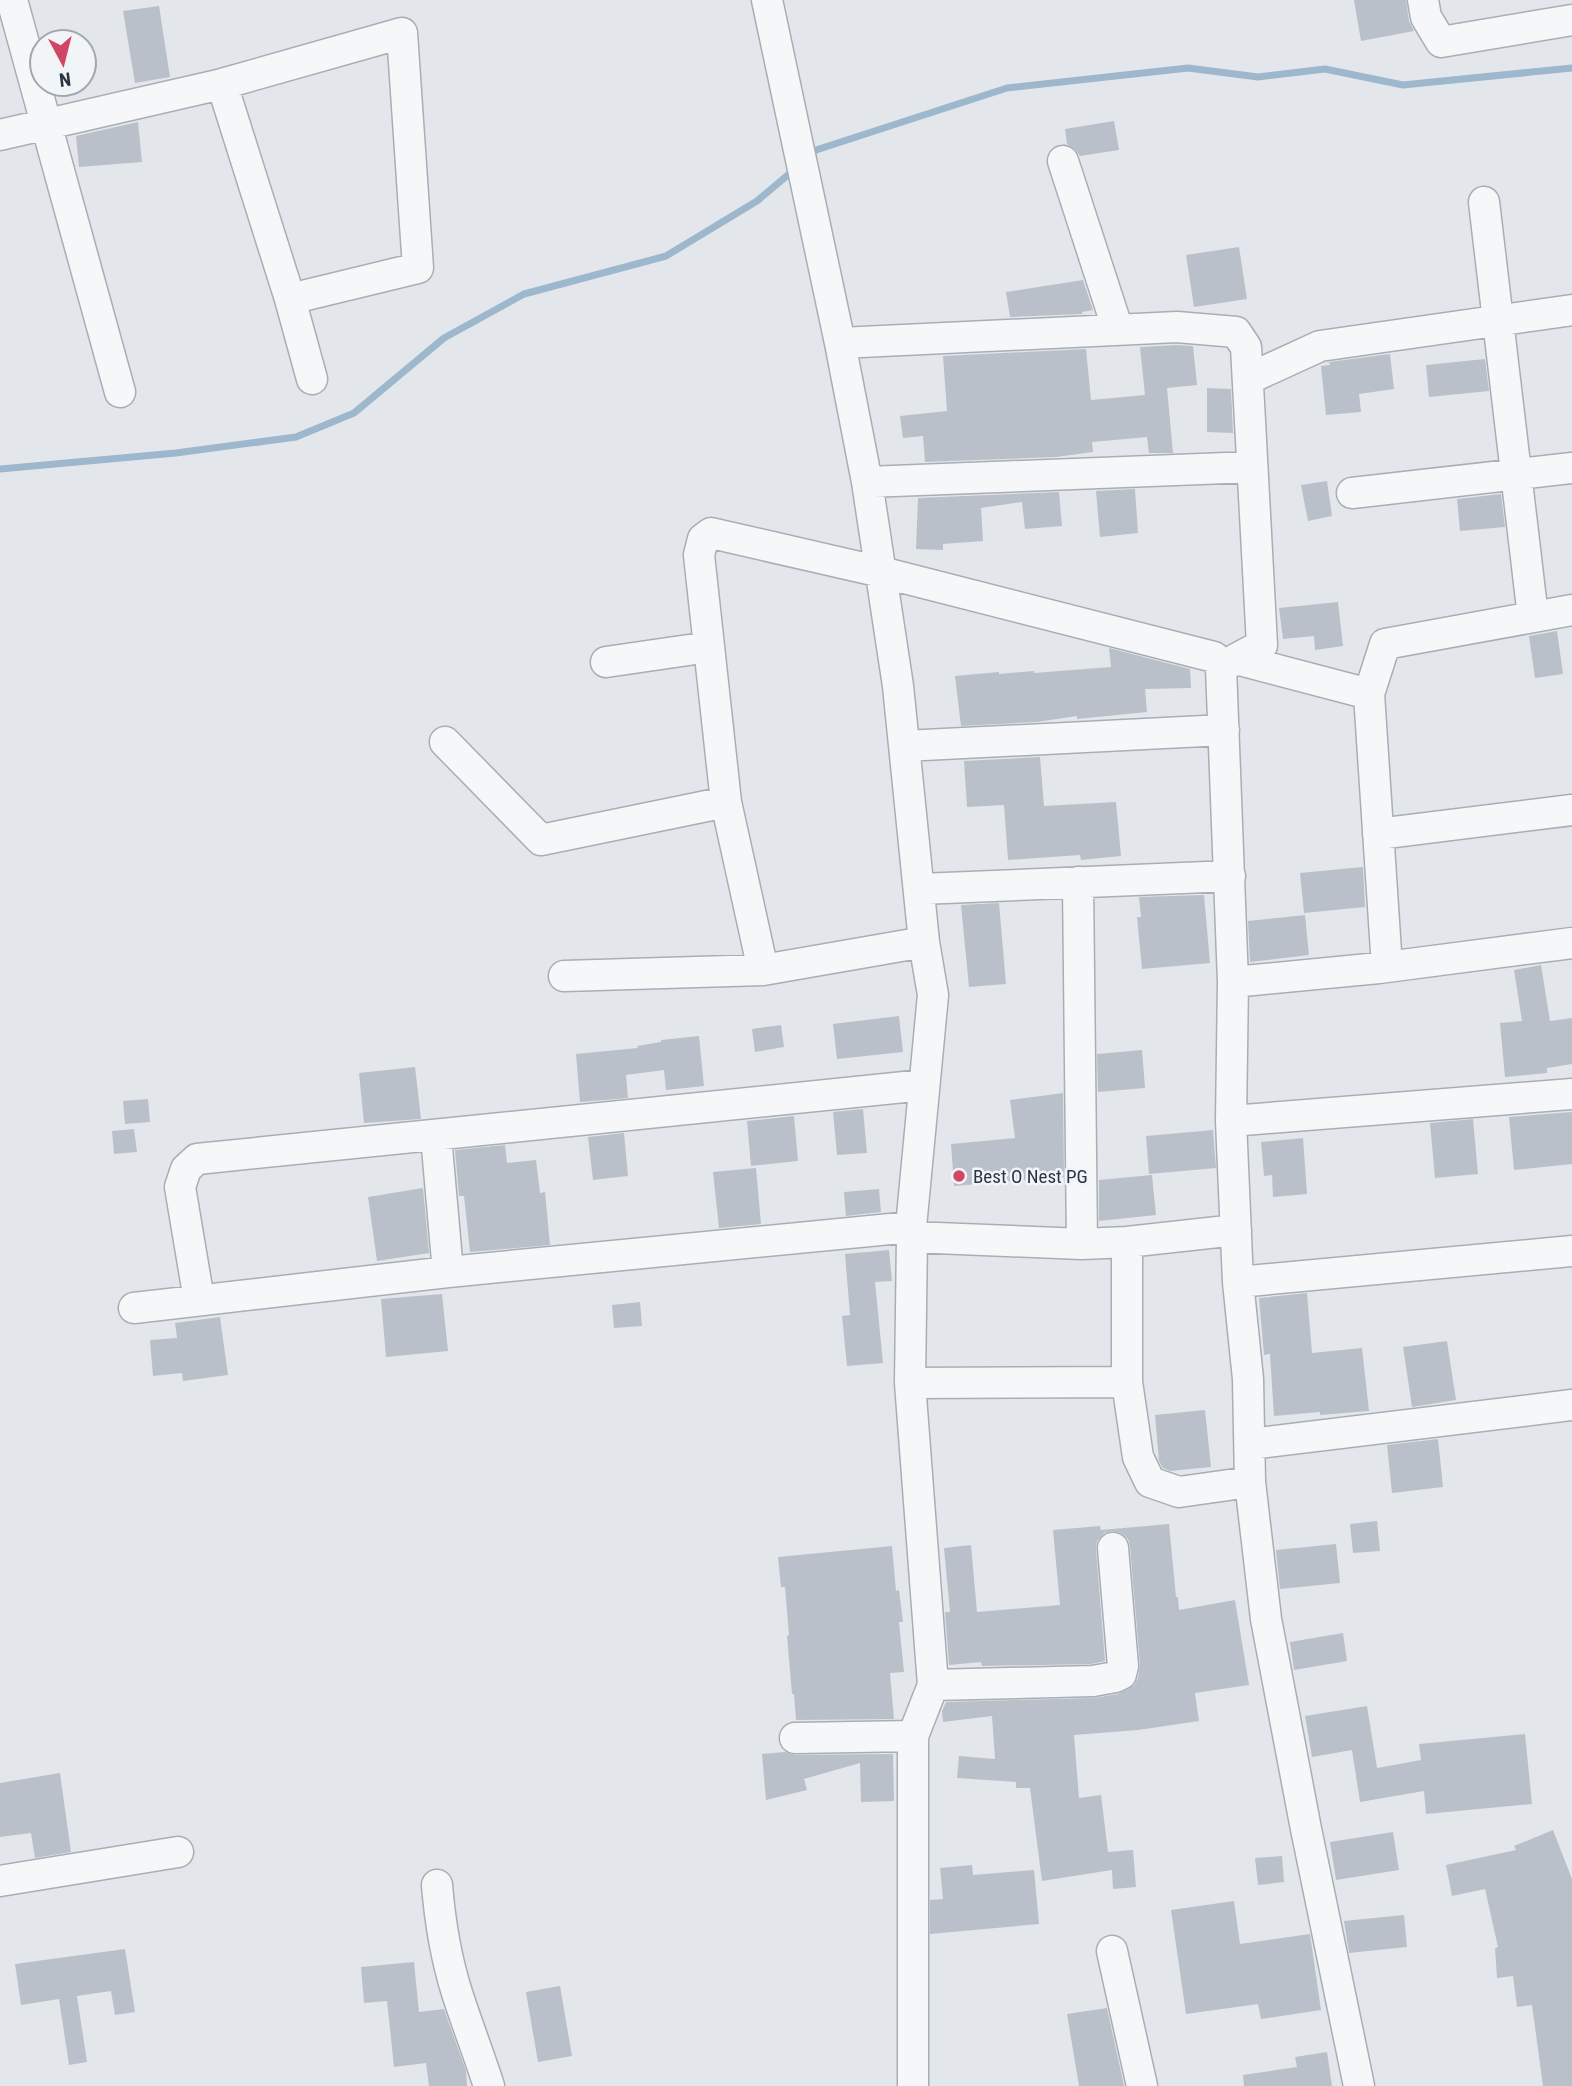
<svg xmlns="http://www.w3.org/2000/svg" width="1572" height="2086" font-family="'Roboto Condensed',sans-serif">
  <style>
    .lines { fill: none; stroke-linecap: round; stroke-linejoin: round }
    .stream { stroke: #9db7cc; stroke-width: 7 }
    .building { fill: #bac0c9 }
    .minor-casing { stroke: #a8aeb6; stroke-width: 33 }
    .minor { stroke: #f6f7f9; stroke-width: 30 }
    .poi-dot { fill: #d24665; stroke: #f2f5f8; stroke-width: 2.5 }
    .labels { text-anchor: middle; stroke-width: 5; stroke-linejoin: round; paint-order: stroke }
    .poi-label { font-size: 19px; fill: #2a3544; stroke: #f2f5f8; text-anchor: start }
  </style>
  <rect width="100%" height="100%" fill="#e3e7eb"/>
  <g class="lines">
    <!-- stream -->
    <path class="stream" d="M 809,156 L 816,150 L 1007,88 L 1188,68 L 1258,77 L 1325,69 L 1403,85 L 1572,68
      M 0,469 L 176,453 L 296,437 L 354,413 L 444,338 L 524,294 L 666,256 L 757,201 L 795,169"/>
  </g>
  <!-- building -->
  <path class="building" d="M 1354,0 L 1406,0 L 1409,21 L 1414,31 L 1361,41 Z
    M 159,6 L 170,77 L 135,83 L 123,11 Z
    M 1114,121 L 1119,150 L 1080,156 L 1075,149 L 1067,144 L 1065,129 Z
    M 138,122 L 142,162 L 79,167 L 76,136 Z
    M 1239,247 L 1247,299 L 1194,307 L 1186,255 Z
    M 1083,280 L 1093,310 L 1082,312 L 1082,314 L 1010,317 L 1006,292 Z
    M 1177,345 L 1193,346 L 1197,385 L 1167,388 L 1173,453 L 1149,453 L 1147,437 L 1092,442 L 1093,452 L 1056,457 L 925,462 L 923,436 L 903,438 L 900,416 L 947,411 L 943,356 L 1086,349 L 1091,400 L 1145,395 L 1140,347 Z
    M 1390,354 L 1394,389 L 1359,394 L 1361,412 L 1326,415 L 1321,366 L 1330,365 L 1329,362 Z
    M 1485,359 L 1489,391 L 1429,397 L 1426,365 Z
    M 1207,388 L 1231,389 L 1233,433 L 1207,432 Z
    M 1327,481 L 1332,516 L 1308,521 L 1301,485 Z
    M 1135,489 L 1138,533 L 1100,537 L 1096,491 Z
    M 1059,492 L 1062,526 L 1025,529 L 1022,502 L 981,508 L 983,541 L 943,544 L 943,550 L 916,549 L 918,498 Z
    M 1501,494 L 1505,527 L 1460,531 L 1457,499 Z
    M 1338,602 L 1343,646 L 1315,650 L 1314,636 L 1283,639 L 1279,608 Z
    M 1557,631 L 1563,674 L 1535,678 L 1529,636 Z
    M 1109,648 L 1190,669 L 1191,688 L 1145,689 L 1147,712 L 1077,719 L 1077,716 L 1037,722 L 961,726 L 955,676 L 999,672 L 999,674 L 1034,671 L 1034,673 L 1111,667 Z
    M 1040,757 L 1044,806 L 1116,802 L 1121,856 L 1081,860 L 1080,855 L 1008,860 L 1004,805 L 967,807 L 964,761 Z
    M 1363,867 L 1365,907 L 1304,913 L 1300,873 Z
    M 1204,895 L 1210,963 L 1142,969 L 1137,917 L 1141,917 L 1139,897 Z
    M 999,903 L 1006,984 L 969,987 L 961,905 Z
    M 1305,915 L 1309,955 L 1250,962 L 1248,921 Z
    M 1541,965 L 1550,1021 L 1572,1018 L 1572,1064 L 1547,1068 L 1547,1073 L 1505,1077 L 1500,1023 L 1522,1021 L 1514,970 Z
    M 899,1016 L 903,1052 L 837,1059 L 833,1024 Z
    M 781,1025 L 784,1047 L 755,1052 L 752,1029 Z
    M 699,1036 L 704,1086 L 666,1090 L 664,1070 L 626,1075 L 628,1098 L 580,1102 L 576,1054 L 638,1048 L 637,1046 L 661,1042 L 661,1040 Z
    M 1142,1050 L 1145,1088 L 1098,1092 L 1097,1054 Z
    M 415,1067 L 421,1119 L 364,1123 L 359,1073 Z
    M 1063,1093 L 1064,1177 L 954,1186 L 951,1144 L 1015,1138 L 1010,1100 Z
    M 148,1099 L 150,1122 L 125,1124 L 123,1101 Z
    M 863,1109 L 867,1153 L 837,1155 L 833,1112 Z
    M 1572,1112 L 1572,1164 L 1514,1170 L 1509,1117 Z
    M 794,1116 L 798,1161 L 751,1166 L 747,1121 Z
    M 1473,1119 L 1478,1174 L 1435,1178 L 1430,1123 Z
    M 134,1129 L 137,1152 L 114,1154 L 112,1131 Z
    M 1213,1130 L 1216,1168 L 1149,1174 L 1146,1136 Z
    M 624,1133 L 628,1176 L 593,1180 L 588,1137 Z
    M 1303,1138 L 1307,1194 L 1273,1197 L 1272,1175 L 1264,1176 L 1261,1142 Z
    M 505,1145 L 507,1163 L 536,1160 L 540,1193 L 545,1192 L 550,1245 L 470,1252 L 464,1196 L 459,1196 L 455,1150 Z
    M 756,1168 L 761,1224 L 719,1228 L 713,1172 Z
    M 1152,1175 L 1156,1215 L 1099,1221 L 1099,1180 Z
    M 423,1188 L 429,1253 L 377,1261 L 368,1197 Z
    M 879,1189 L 881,1212 L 846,1216 L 844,1192 Z
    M 889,1250 L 892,1281 L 875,1282 L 883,1363 L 847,1366 L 842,1316 L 850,1315 L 845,1254 Z
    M 1307,1293 L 1312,1353 L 1362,1348 L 1369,1411 L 1320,1415 L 1320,1412 L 1274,1416 L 1270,1354 L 1264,1355 L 1259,1298 Z
    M 442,1294 L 448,1351 L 386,1357 L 381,1299 Z
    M 640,1302 L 642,1326 L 614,1328 L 612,1305 Z
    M 220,1317 L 228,1375 L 183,1381 L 182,1373 L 153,1376 L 150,1340 L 177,1338 L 175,1323 Z
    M 1447,1341 L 1456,1400 L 1412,1407 L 1403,1347 Z
    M 1205,1410 L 1211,1467 L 1170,1471 L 1163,1468 L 1159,1461 L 1155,1415 Z
    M 1438,1439 L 1443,1487 L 1392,1493 L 1387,1445 Z
    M 1377,1521 L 1380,1551 L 1353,1553 L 1350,1524 Z
    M 1169,1524 L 1176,1597 L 1178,1597 L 1179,1610 L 1235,1600 L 1249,1685 L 1195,1693 L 1199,1721 L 1138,1730 L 1074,1735 L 1079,1798 L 1101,1795 L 1108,1852 L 1133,1850 L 1136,1887 L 1113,1889 L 1112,1870 L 1042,1881 L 1030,1788 L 1016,1788 L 1016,1782 L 957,1778 L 959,1756 L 995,1759 L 992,1716 L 943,1722 L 942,1711 L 946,1702 L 1094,1698 L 1118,1694 L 1134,1685 L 1138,1678 L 1140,1665 L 1130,1546 L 1128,1539 L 1121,1533 L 1112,1531 L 1104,1533 L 1097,1541 L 1096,1549 L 1105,1661 L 1091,1664 L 982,1666 L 981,1662 L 949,1665 L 945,1612 L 950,1612 L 944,1548 L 971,1545 L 977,1612 L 1060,1605 L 1053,1530 L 1100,1526 L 1101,1530 Z
    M 1336,1544 L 1340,1583 L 1280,1589 L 1276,1550 Z
    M 892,1546 L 896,1591 L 899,1590 L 903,1622 L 899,1622 L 904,1672 L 890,1673 L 894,1719 L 796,1720 L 794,1694 L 792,1694 L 787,1636 L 789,1635 L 785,1587 L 781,1587 L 778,1557 Z
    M 1343,1633 L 1347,1661 L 1294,1670 L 1290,1642 Z
    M 1367,1706 L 1377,1768 L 1421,1760 L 1419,1744 L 1525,1734 L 1532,1804 L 1426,1814 L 1424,1791 L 1360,1802 L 1352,1750 L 1312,1757 L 1305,1716 Z
    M 785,1752 L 795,1755 L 893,1754 L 894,1801 L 861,1802 L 860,1763 L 804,1779 L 807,1790 L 766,1800 L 762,1754 Z
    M 60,1773 L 71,1852 L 35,1858 L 31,1833 L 0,1837 L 0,1783 Z
    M 1553,1830 L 1572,1879 L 1572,2086 L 1543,2086 L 1532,2005 L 1517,2007 L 1513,1976 L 1497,1978 L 1495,1948 L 1498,1947 L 1485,1889 L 1452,1896 L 1446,1865 L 1516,1850 L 1514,1846 Z
    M 1393,1832 L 1399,1870 L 1336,1880 L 1330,1842 Z
    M 1282,1856 L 1284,1882 L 1258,1885 L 1255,1858 Z
    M 972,1865 L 973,1875 L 1034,1870 L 1039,1924 L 930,1934 L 930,1900 L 943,1899 L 940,1868 Z
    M 1234,1901 L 1240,1944 L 1310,1934 L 1321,2010 L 1261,2019 L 1258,2004 L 1186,2014 L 1171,1910 Z
    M 1404,1915 L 1407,1947 L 1349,1953 L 1344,1921 Z
    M 125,1949 L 135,2012 L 115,2015 L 111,1991 L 77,1996 L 87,2062 L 69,2065 L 59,1999 L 21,2005 L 15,1964 Z
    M 414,1962 L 419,2012 L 444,2009 L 466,2071 L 467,2086 L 429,2086 L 426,2063 L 394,2067 L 387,2001 L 364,2003 L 361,1967 Z
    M 560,1986 L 572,2056 L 538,2062 L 526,1992 Z
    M 1107,2008 L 1124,2086 L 1079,2086 L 1067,2014 Z
    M 1327,2052 L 1332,2086 L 1244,2086 L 1243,2075 L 1297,2067 L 1295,2057 Z"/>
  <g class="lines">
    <!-- minor casing -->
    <g class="minor-casing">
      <path id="minor" d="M 12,0 L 120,392
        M 767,0 L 840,343 L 867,482 L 898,686 L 924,942 L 933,995 L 911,1227 L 912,1237 L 910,1383 L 933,1685 L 913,1736 L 913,2086
        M 1423,0 L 1426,17 L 1441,42 L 1572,20
        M 222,84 L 402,33 L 418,268 L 290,299
        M 0,135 L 222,84 L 290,299 L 312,379
        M 1063,161 L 1118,330
        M 1484,202 L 1533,617
        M 840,343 L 1177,327 L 1236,332 L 1246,347 L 1262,645 L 1221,667
        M 1248,379 L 1320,346 L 1572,310
        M 867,482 L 1252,467
        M 1352,493 L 1572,468
        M 1236,659 L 1369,694
        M 606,662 L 709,647
        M 445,742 L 541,840 L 726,802
        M 904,746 L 1224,730
        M 1378,834 L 1572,810
        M 1078,882 L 1082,1244
        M 920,889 L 1230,876
        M 1387,967 L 1369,694 L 1385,644 L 1572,610
        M 763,970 L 726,802 L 699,555 L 703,539 L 711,533 L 881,572 L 1214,657 L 1221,667 L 1233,982 L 1231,1121
        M 564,976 L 763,970 L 924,942
        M 1233,982 L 1379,968 L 1572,943
        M 436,1136 L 448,1272
        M 912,1237 L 1082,1244 L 1127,1242 L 1236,1230
        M 1127,1242 L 1127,1382 L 1138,1457 L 1150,1482 L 1179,1492 L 1250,1482
        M 1238,1282 L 1572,1251
        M 199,1300 L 180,1187 L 186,1169 L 197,1159 L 924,1085
        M 134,1308 L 448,1272 L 911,1227
        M 910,1383 L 1127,1382
        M 1250,1444 L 1572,1405
        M 933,1685 L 1093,1681 L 1115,1677 L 1121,1674 L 1123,1666 L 1113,1548
        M 795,1738 L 913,1736
        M 0,1881 L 178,1852
        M 437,1885 C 440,1922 446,1958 457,1993 C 467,2024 479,2055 489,2086
        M 1112,1951 L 1142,2086
        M 1359,2086 L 1306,1829 L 1266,1619 L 1250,1482 L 1248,1379 L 1238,1282 L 1231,1121 L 1572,1094"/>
    </g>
    <!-- minor -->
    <use href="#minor" class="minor"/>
  </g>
  <!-- markers -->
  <circle class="poi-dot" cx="959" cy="1176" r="7"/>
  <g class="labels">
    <!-- poi labels -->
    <g class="poi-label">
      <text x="973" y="1183">Best O Nest PG</text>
    </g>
  </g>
  <!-- north arrow -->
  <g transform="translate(63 63) rotate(173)"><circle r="33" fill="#f2f5f8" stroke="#a2a8b0" stroke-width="2"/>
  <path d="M0-5L12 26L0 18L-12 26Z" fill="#d24665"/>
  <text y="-10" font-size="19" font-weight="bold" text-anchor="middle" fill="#2a3544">N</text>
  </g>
</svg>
